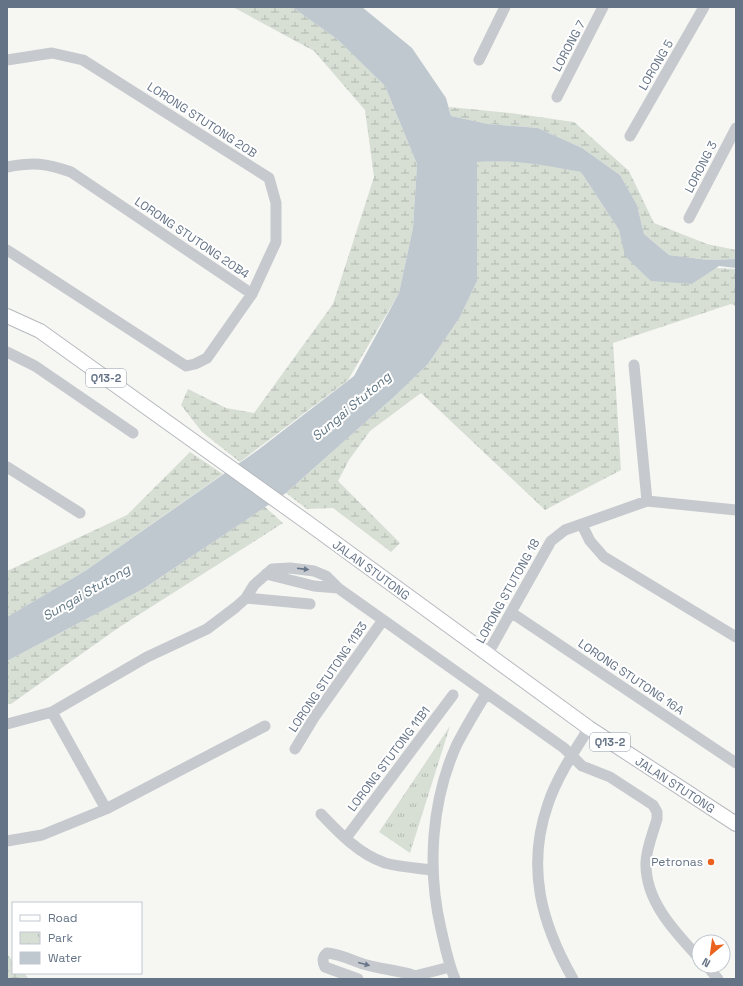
<svg xmlns="http://www.w3.org/2000/svg" width="743" height="986" font-family="'Space Grotesk',sans-serif">
  <style>
    .wetland { fill: url(#wetland-marsh) }
    .park { fill: url(#park-tufts) }
    .water { fill: #bfc8cf }
    .lines { fill: none; stroke-linecap: round; stroke-linejoin: round }
    .major-casing { stroke: #b7babf; stroke-width: 16 }
    .minor { stroke: #c6c9cd; stroke-width: 11 }
    .major { stroke: #fff; stroke-width: 14 }
    .oneway { fill: #69778a }
    .poi-dot { fill: #eb621e; stroke: #fff; stroke-width: 1.5 }
    .labels { text-anchor: middle; stroke-width: 4; stroke-linejoin: round; paint-order: stroke }
    .shield { fill: #fff; stroke: #929daa; stroke-width: 1 }
    .shield-label { font-size: 11px; font-weight: bold; fill: #647386 }
    .street-label { font-size: 12px; fill: #647386; stroke: #fff }
    .poi-label { font-size: 12px; fill: #647386; stroke: #fff; text-anchor: end }
    .water-label { font-size: 13px; font-style: italic; fill: #5f7582; stroke: #fff }
  </style>
  <defs>
    <pattern id="wetland-marsh" width="20" height="14" patternUnits="userSpaceOnUse"><rect width="20" height="14" fill="#d7ded4"/><path d="M1 5h8M5 5V1M11 12h8M15 12V8" fill="none" stroke="#b2b8b2"/></pattern>
    <pattern id="park-tufts" width="24" height="20" patternUnits="userSpaceOnUse"><rect width="24" height="20" fill="#d7ded4"/><path d="M3 7l-1-3M5 7V3M7 7l1-3M15 17l-1-3M17 17v-4M19 17l1-3" fill="none" stroke="#b2b8b2"/></pattern>
  </defs>
  <rect width="100%" height="100%" fill="#f6f7f3"/>
  <!-- wetland -->
  <path class="wetland" d="M 233,7 L 292,7 L 337,39 L 385,86 L 417,164 L 413,228 L 399,293 L 348,380 L 240,462 L 202,432 L 181,405 L 188,389 L 226,408 L 254,413 L 333,304 L 374,177 L 365,110 L 314,51 Z
    M 449,107 L 511,113 L 574,122 L 629,171 L 654,223 L 707,244 L 736,250 L 736,259 L 708,260 L 669,255 L 644,234 L 637,205 L 620,175 L 582,148 L 538,128 L 488,124 L 451,116 Z
    M 506,160 L 530,162 L 581,172 L 619,230 L 626,256 L 692,284 L 715,268 L 736,269 L 736,306 L 731,304 L 613,343 L 621,470 L 545,510 L 421,393 L 370,431 L 349,460 L 338,481 L 400,543 L 391,552 L 333,508 L 307,509 L 286,493 L 396,395 L 428,364 L 460,317 L 477,281 L 477,162 Z
    M 190,452 L 223,474 L 85,571 L 7,617 L 7,571 L 127,515 Z
    M 265,507 L 283,523 L 118,628 L 11,704 L 7,704 L 7,661 L 143,589 Z
    M 7,954 L 13,961 L 13,973 L 24,973 L 29,979 L 7,979 Z"/>
  <!-- park -->
  <path class="park" d="M 450,726 L 410,853 L 379,832 Z"/>
  <!-- water -->
  <path class="water" d="M 292,7 L 362,7 L 412,48 L 446,98 L 451,116 L 488,124 L 538,128 L 582,148 L 620,175 L 637,205 L 644,234 L 669,255 L 708,260 L 736,259 L 736,268 L 719,266 L 692,284 L 651,281 L 625,256 L 619,230 L 581,172 C 543,165 516,159 477,162 L 477,281 L 460,317 L 428,364 L 396,395 L 286,493 L 143,589 L 7,661 L 7,617 L 85,571 L 258,450 L 354,376 L 399,293 L 413,228 L 417,164 L 385,86 L 337,39 Z"/>
  <g class="lines">
    <!-- major casing -->
    <g class="major-casing">
      <path id="major" d="M 7,316 L 40,331 L 308,523 L 589,728 L 736,824"/>
    </g>
    <!-- minor -->
    <path class="minor" d="M 7,60 L 52,53 L 83,60 L 269,178 L 276,203 L 276,242 L 252,294 L 207,358 L 195,364 L 186,366 L 7,250
      M 479,60 L 505,7
      M 557,97 L 603,7
      M 630,136 L 704,7
      M 7,167 C 34,162 45,163 71,172 L 252,294
      M 689,218 L 736,128
      M 7,352 L 35,366 L 133,433
      M 634,365 L 647,501
      M 7,467 L 80,513
      M 582,525 L 590,541 L 604,557 L 736,637
      M 266,574 L 314,586 L 338,588
      M 246,598 L 310,604
      M 512,613 L 736,763
      M 487,655 L 551,541 L 565,530 L 647,501 L 736,510
      M 52,712 L 106,809
      M 7,724 L 52,712 L 147,657 L 207,629 L 236,607 L 246,598 L 254,585 L 272,569 L 290,568 L 314,571 L 326,576 L 338,588 L 564,748 L 582,766 L 610,777 L 653,805 L 657,812 L 657,819 C 653,833 646,849 646,863 C 645,901 675,932 699,958
      M 295,749 L 315,716 L 383,620
      M 321,814 C 339,833 359,854 385,863 C 400,867 416,868 431,870
      M 346,838 L 453,695
      M 7,841 L 42,835 L 106,809 L 265,726
      M 707,966 L 718,979
      M 407,978 L 450,967
      M 358,979 L 325,967 C 322,961 322,957 327,953 C 340,954 351,960 363,964 C 380,969 396,970 413,975
      M 455,979 C 448,963 445,946 441,929 C 427,869 431,801 457,744 C 466,727 476,710 486,694
      M 573,979 C 541,923 526,867 548,804 C 557,777 574,752 589,728"/>
    <!-- major -->
    <use href="#major" class="major"/>
  </g>
  <!-- one-way arrows -->
  <defs><path id="oneway-solid" d="M-6-.8H1V-3.2L6.5 0L1 3.2V.8H-6Z"/></defs>
  <g class="oneway">
    <use href="#oneway-solid" transform="translate(303 569) rotate(7)"/>
    <use href="#oneway-solid" transform="translate(364 964) rotate(15)"/>
  </g>
  <!-- markers -->
  <circle class="poi-dot" cx="711" cy="862" r="4"/>
  <g class="labels">
    <!-- shield labels -->
    <g class="shield">
      <rect x="86" y="369" width="40" height="18" rx="3"/>
      <rect x="590" y="733" width="40" height="18" rx="3"/>
    </g>
    <g class="shield-label">
      <text x="106" y="382">Q13-2</text>
      <text x="610" y="746">Q13-2</text>
    </g>
    <!-- street labels -->
    <g class="street-label">
      <text transform="translate(569 46) rotate(-62)" y="4">LORONG 7</text>
      <text transform="translate(656 65) rotate(-60)" y="4">LORONG 5</text>
      <text transform="translate(202 120) rotate(33)" y="4">LORONG STUTONG 20B</text>
      <text transform="translate(701 167) rotate(-63)" y="4">LORONG 3</text>
      <text transform="translate(192 238) rotate(34)" y="4">LORONG STUTONG 20B4</text>
      <text transform="translate(371 570) rotate(36)" y="4">JALAN STUTONG</text>
      <text transform="translate(508 591) rotate(-61)" y="4">LORONG STUTONG 18</text>
      <text transform="translate(328 677) rotate(-56)" y="4">LORONG STUTONG 11B3</text>
      <text transform="translate(631 677) rotate(34)" y="4">LORONG STUTONG 16A</text>
      <text transform="translate(389 759) rotate(-53)" y="4">LORONG STUTONG 11B1</text>
      <text transform="translate(675 785) rotate(33)" y="4">JALAN STUTONG</text>
    </g>
    <!-- poi labels -->
    <g class="poi-label">
      <text x="703" y="866">Petronas</text>
    </g>
    <!-- water labels -->
    <g class="water-label">
      <text transform="translate(351 406) rotate(-40)" y="5">Sungai Stutong</text>
      <text transform="translate(86 592) rotate(-30)" y="5">Sungai Stutong</text>
    </g>
  </g>
  <!-- border -->
  <rect width="743" height="986" fill="none" stroke="#647386" stroke-width="16"/>
  <!-- legend -->
  <rect x="12" y="902" width="130" height="72" fill="#ffffff" stroke="#c1c7cf"/>
  <rect x="20" y="915" width="20" height="6" fill="#ffffff" stroke="#c1c7cf"/>
  <text x="48" y="922" font-size="12" fill="#647386">Road</text>
  <rect x="20" y="932" width="20" height="12" fill="url(#park-tufts)" stroke="#c1c7cf"/>
  <text x="48" y="942" font-size="12" fill="#647386">Park</text>
  <rect x="20" y="952" width="20" height="12" fill="#bfc8cf" stroke="#c1c7cf"/>
  <text x="48" y="962" font-size="12" fill="#647386">Water</text>
  <!-- north arrow -->
  <g transform="translate(711 954) rotate(209)"><circle r="19" fill="#ffffff" stroke="#c1c7cf"/>
  <path d="M0-3L7 15L0 10L-7 15Z" fill="#eb621e"/>
  <text y="-6" font-size="11" font-weight="bold" text-anchor="middle" fill="#647386">N</text>
  </g>
</svg>
